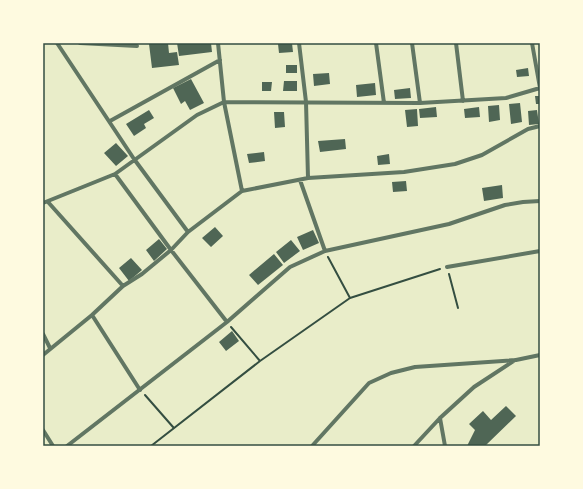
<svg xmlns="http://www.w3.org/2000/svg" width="583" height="489" viewBox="0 0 583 489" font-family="'PT Sans Narrow',sans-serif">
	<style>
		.building { fill: #4f6655 }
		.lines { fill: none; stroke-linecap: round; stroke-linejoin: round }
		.path { stroke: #344e41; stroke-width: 2 }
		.minor { stroke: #617663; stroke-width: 4 }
		.neatline { fill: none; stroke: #344e41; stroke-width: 1.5 }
	</style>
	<rect width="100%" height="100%" fill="#e9edc9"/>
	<path class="building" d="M160,43H168L169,53L177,52L179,65L152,68L149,44Z
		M177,43H211L212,52L179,56Z
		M292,43L293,52L279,53L278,44Z
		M286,65H297V73H286Z
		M528,68L529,76L517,77L516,70Z
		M329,73L330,84L314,86L313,74Z
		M191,79L204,103L190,110L185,101L181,104L173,88Z
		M284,81H297V91H283Z
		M262,82H272L271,91H262Z
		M375,83L376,95L357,97L356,85Z
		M410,88L411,98L395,99L394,90Z
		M535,96H540V104H536Z
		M520,103L522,122L511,124L509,104Z
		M499,105L500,120L489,122L488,106Z
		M436,107L437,117L420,118L419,109Z
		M479,107L480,117L465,118L464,109Z
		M417,109L418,126L407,127L405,110Z
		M149,110L154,118L144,124L146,128L134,136L126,124Z
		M537,110L539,124L529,125L528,111Z
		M274,112H284L285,127L275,128Z
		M345,139L346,149L320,152L318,141Z
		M116,143L128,156L116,166L104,153Z
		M264,152L265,161L249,163L247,154Z
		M389,154L390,164L378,165L377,156Z
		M406,181L407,191L393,192L392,182Z
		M502,185L503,198L484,201L482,188Z
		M215,227L223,236L211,247L202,238Z
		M313,230L319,243L303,250L297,237Z
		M159,239L167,249L154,261L146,250Z
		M291,240L300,251L284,263L276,252Z
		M274,254L283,265L258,285L249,275Z
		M131,258L142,270L129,281L119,268Z
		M232,331L239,341L226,351L219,342Z
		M506,406L516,416L485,446H467L475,430L469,424L483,411L491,420Z"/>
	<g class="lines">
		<path class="path" d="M328,257L350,298
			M449,274L458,308
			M231,327L260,361
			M145,395L173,427
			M151,446L260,361L350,298L440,269"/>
		<path class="minor" d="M57,43L134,159L188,232
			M80,43L137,46
			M218,43L224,102L242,191
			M299,43L306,102L308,178
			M376,43L384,103
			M412,43L420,103
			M456,43L463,101
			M532,43L540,88
			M110,121L220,60
			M115,174L171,250L227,322
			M300,180L325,251
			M48,202L123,286
			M43,203L115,174L197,115L224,102L420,103L506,98L540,88
			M447,267L540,251
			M92,315L140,390
			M43,334L50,348
			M43,355L92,315L123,286L142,274L171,250L188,232L242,191L308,178L404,172L455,164L482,155L528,129L540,126
			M440,418L445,446
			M43,430L53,446
			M67,446L227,322L290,267L325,251L449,224L505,205L523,202L540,201
			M312,446L369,383L391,373L415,367L516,360L540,355
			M414,446L440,418L474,387L515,360"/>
	</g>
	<rect width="583" height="489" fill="none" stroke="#fefae0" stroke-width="88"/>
	<rect x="44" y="44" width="495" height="401" class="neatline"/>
</svg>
